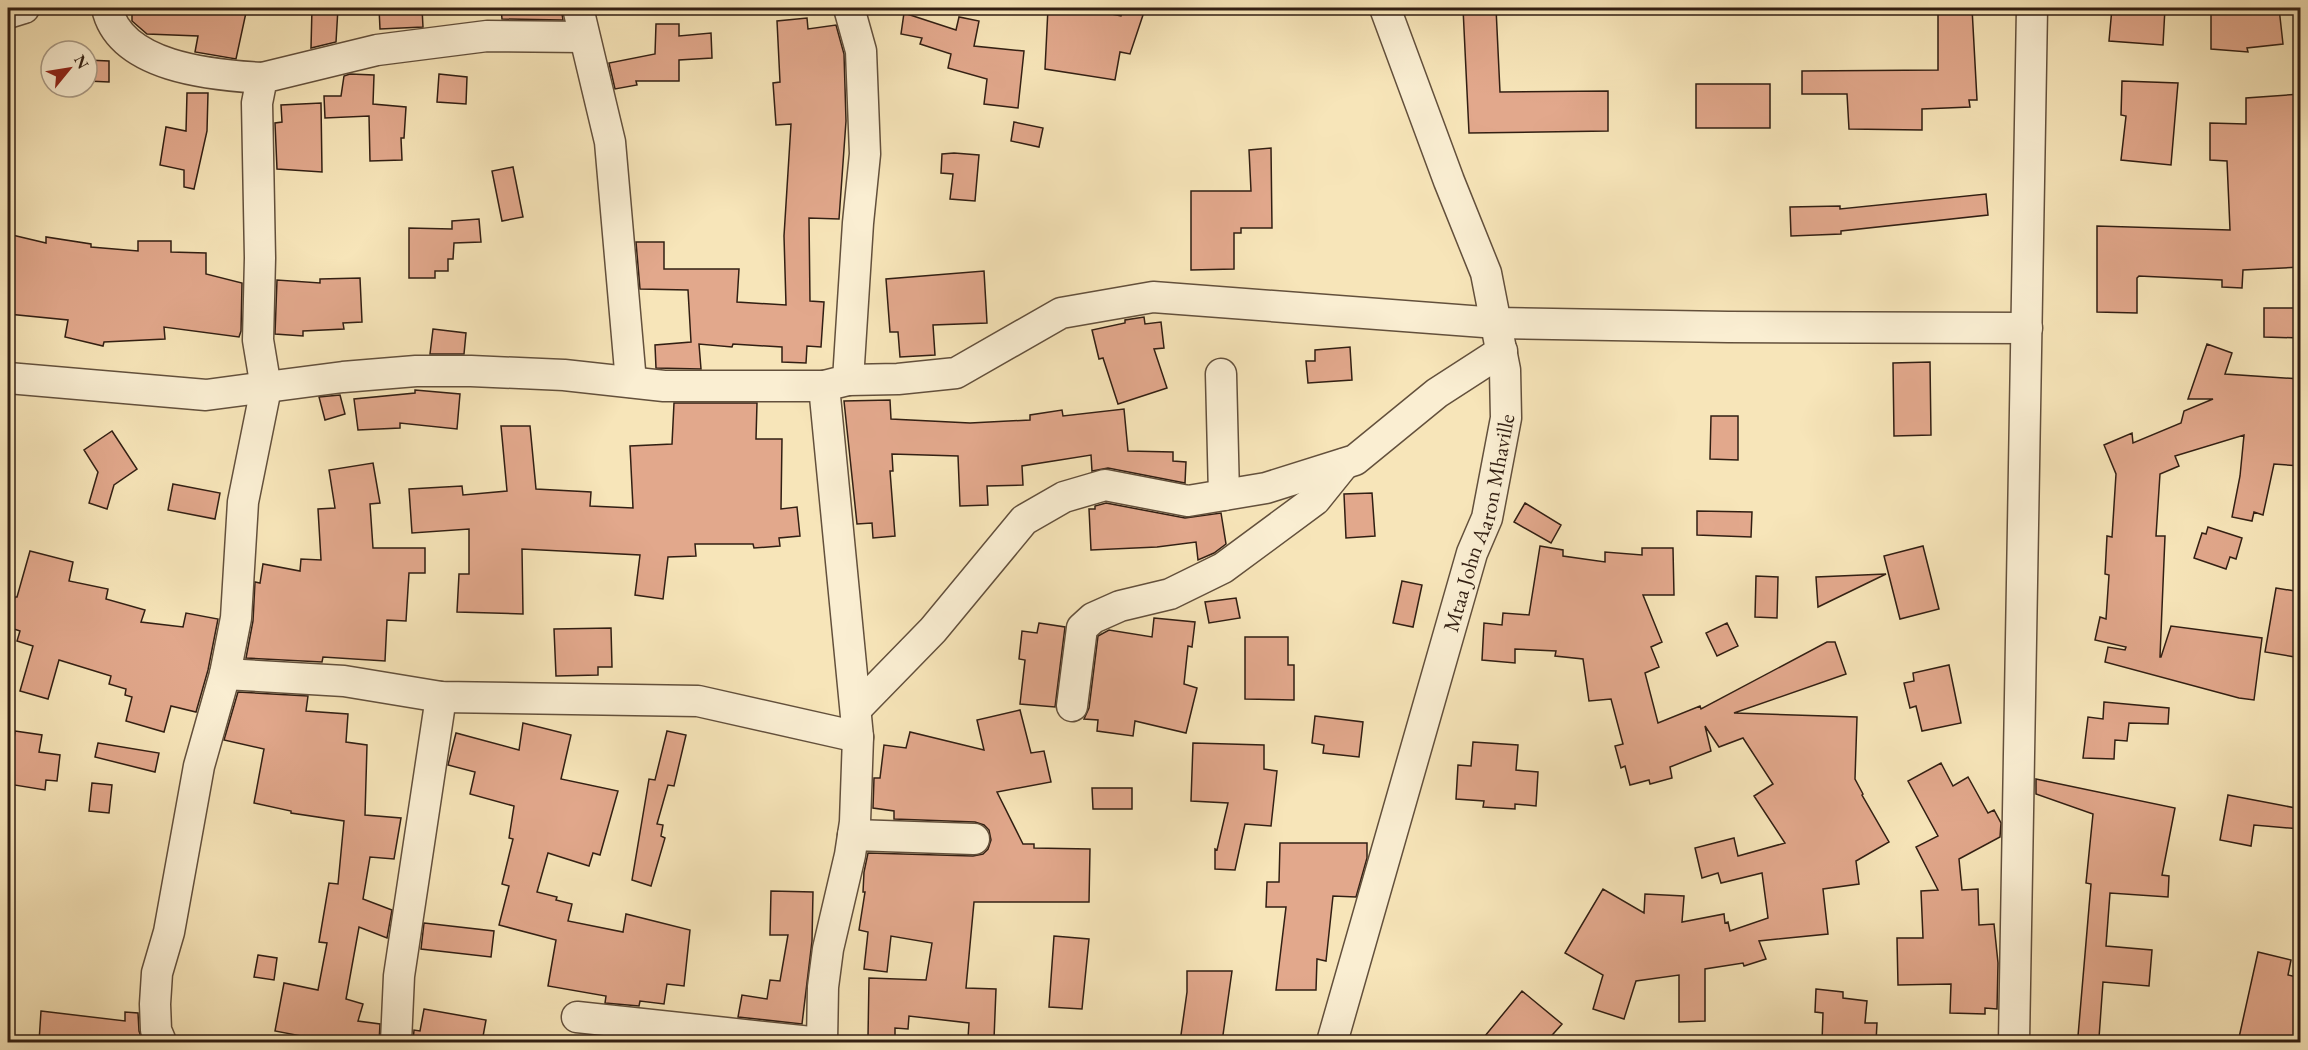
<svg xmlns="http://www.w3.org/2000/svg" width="2308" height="1050" viewBox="0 0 2308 1050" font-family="'EB Garamond',serif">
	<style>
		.building { fill: #e2a88c; stroke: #321f13; stroke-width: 1.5 }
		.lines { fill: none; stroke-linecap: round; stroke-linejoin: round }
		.street-casing { stroke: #63503c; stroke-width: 33 }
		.street { stroke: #faeed2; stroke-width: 30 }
		.labels { text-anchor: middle; stroke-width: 4.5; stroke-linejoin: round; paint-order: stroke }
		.street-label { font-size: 22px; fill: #321f13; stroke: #faeed2 }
	</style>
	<rect width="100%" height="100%" fill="#f7e5b9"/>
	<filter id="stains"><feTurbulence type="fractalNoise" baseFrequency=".00333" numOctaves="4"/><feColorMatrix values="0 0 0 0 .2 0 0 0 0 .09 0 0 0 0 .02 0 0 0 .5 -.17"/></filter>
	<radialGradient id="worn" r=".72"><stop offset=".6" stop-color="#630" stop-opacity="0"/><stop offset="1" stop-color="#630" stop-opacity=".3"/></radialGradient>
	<path class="building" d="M132,8H247L236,59L195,52L198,36L147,34L132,21Z
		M312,8H338L336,42L311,48Z
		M379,8H422L423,27L380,29Z
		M501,8H561L563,20L502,19Z
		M1048,8H1081L1121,16L1124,8L1144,12L1130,54L1120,52L1115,80L1045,69Z
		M1463,8H1496L1500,92L1608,91V131L1469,133Z
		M1938,8H1972L1977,100H1969L1970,107L1922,109V130L1849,129L1847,94H1802V71L1938,70Z
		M2112,8H2165L2163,45L2109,41Z
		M2279,8L2283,44L2247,48L2248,52L2211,49V9Z
		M904,13L956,30L959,17L979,21L974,46L1024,51L1018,108L984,104L987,79L948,68L951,54L920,44L922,38L901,34Z
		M807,18L808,29L836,25L844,54L846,121L839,219L809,218L810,301L824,302L821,347L807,346L806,363L782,362V347L733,344L732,347L699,344L701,369L656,368L655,345L691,342L688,290L640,289L636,242H664V269H739L737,302L786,305L784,236L791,124L776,125L773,83L780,82L777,21Z
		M656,24H679V36L711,33L712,58L679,60V81H636L637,85L615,89L609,63L655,54Z
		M87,60L109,61V82L87,81Z
		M350,74L374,75L373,104L406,107L404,138H401L402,160L370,161L369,116L325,118L324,96H341L344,76Z
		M439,74L467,77L466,104L437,102Z
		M2122,81L2178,83L2171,165L2121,160L2126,116L2121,115Z
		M1696,84H1770V128H1696Z
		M187,93H208L207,131L194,189L184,187V170L160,165L166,127L186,131Z
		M2301,94V267L2243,270L2242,288L2222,287V280L2139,276L2137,278V313L2097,312V226L2230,230L2227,161L2210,160V123L2246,124V98Z
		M321,103L322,172L277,169L275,123L282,122L281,105Z
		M1014,122L1043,128L1039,147L1011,141Z
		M1271,148L1272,228H1241V233H1234V269L1191,270V191H1251L1249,150Z
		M954,153L979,155L975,201L950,199L953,174L941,173L942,154Z
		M513,167L523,217L502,221L492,171Z
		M1986,194L1988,215L1841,231V234L1791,236L1790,207L1840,206V209Z
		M479,219L481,242L454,243L453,259H448V271H435V278H409V228L452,229V221Z
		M8,234L46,243V237L91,244V247L138,251V241H171V252L206,253V274L242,283L241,331L239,337L164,327L165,339L104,342L103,346L65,337L68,320L8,314Z
		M984,271L987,323L933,325L935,355L900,357L898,332H890L886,279Z
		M360,278L362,322L343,323L344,329L303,331V336L275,334L277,280L320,283V279Z
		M2264,308H2301V338L2264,337Z
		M1144,317L1145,324L1161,322L1164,348L1154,349L1167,388L1118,404L1103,358L1099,359L1092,330L1125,323V320Z
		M433,329L466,333L464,354H430Z
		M2207,344L2232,353L2225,374L2301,379V466L2274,464L2263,515L2254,512L2252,521L2232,517L2240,476L2244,435L2175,456L2179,466L2160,474L2156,536H2165L2160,657H2161L2171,626L2262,638L2254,700L2239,698L2105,662L2108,647L2125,650L2126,647L2095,640L2100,617L2106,619L2109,575L2105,574L2107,536L2112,537L2116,474L2104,445L2132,433L2133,443L2181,423L2184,411L2213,399H2188Z
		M1350,347L1352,380L1308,383L1306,361H1315V350Z
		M1930,362L1931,435L1894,436L1893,363Z
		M415,390L460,394L457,429L400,423V428L358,430L354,399L415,393Z
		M340,395L345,414L325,420L319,397Z
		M890,400L891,419L970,423L1030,420V415L1062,410L1063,416L1124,409L1128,451L1173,452V461L1186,462L1185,483L1108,468L1092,471L1091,455L1022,466L1023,485L987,486L988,505L960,506L958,456L892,454L893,471H890L895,536L873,538L872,523L857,524L844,401Z
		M674,403H757L756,439H782L781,509L797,507L800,536L779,538L780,546L754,548L753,544H695L696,556L668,557L663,599L635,595L640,555L522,549L523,614L457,612L459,574H469V529L412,533L409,489L462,486L463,495L507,491L501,426H530L536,489L591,492L590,506L633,508L630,446L672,444Z
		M1711,416H1738V460L1710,459Z
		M112,431L137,469L114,485L107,509L89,503L98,472L84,450Z
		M373,463L380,503L370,504L373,548H425V573H409L406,621L387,620L385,661L323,657L322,662L246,658L253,621L255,582L260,583L263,564L300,571L301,559L321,560L318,509L335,508L329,470Z
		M173,484L220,493L215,519L168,510Z
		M1372,493L1375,536L1346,538L1344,494Z
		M1106,503L1185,518L1221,513L1226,544L1214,553L1198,560L1196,542L1157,547L1091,550L1089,509H1095V506Z
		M1525,503L1561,525L1551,543L1514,522Z
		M1697,511L1752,512L1751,537L1697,535Z
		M2208,527L2242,538L2236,559L2230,557L2226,569L2194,558L2202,533L2206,534Z
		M1540,546L1563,550V556L1605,562V552L1642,555V548H1673L1674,595H1643L1662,642L1651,647L1659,667L1645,673L1658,723L1700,706L1701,709L1827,642H1835L1846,674L1734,713L1857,717L1855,779L1863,794L1862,795L1889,842L1856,861L1859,884L1823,889L1828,934L1759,941L1766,959L1744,966L1743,963L1705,969V1021L1679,1022V975L1636,981L1624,1019L1593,1009L1603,975L1565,953L1603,889L1644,913L1645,894L1684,896L1682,922L1724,914L1725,923L1728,922L1730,931L1768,918L1762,873L1721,883L1718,873L1702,878L1695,848L1734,838L1738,856L1785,843L1754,796L1773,784L1743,738L1719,747L1705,726L1711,751L1670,767L1672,778L1650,784L1649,780L1630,785L1625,766L1621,768L1615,746L1623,744L1611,699L1589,701L1583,659L1555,656L1556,651L1515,649V663L1482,660L1484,623L1502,625L1503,613L1529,615Z
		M1923,546L1939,609L1900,619L1884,556Z
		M30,551L73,562L69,581L108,589L106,599L145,610L141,622L183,627L186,613L218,619L208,670L196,712L171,706L164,732L126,721L132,697L125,695L126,689L109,684L111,676L59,660L48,699L20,691L33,646L17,641L20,631L8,627V618L15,597H17Z
		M1886,574L1818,607L1816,577Z
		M1756,576L1778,577L1777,618L1755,617Z
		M1402,581L1422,585L1413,627L1393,623Z
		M2276,588L2301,592V658L2265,652Z
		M1236,598L1240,618L1209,623L1205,602Z
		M1154,618L1195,622L1192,647L1188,646L1184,684L1197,688L1186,733L1135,721L1133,736L1097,731L1098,720L1084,719L1089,708L1098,636L1109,630L1152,637Z
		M1039,623L1065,627L1055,707L1020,704L1025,660L1019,659L1022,631L1037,633Z
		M1727,623L1738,646L1717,656L1706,633Z
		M611,628L612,667H598V675L556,676L554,629Z
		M1245,637H1288V665H1294V700L1245,699Z
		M1949,665L1961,723L1922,731L1916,706L1910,708L1904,683L1914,681L1913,673Z
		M238,692L308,696L306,711L348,714L346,742L367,745L365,815L401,818L394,859L370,857L363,899L392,910L387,938L359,927L346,999L363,1004L358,1021L380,1024L379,1042H316L317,1039L275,1031L284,983L318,990L327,943L319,942L329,883L338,884L344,821L291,813V811L254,803L264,749L224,740Z
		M2104,702L2169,708L2168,724L2129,723L2127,741L2115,740L2114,759L2083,758L2088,717L2103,719Z
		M1020,710L1031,753L1044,751L1051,782L997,792L1023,844H1034V848L1090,849L1089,902H974L966,988L996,989L994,1039L968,1038L969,1023L909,1016L908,1029L895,1028V1038L868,1037L869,978L926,980L932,943L891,936L887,972L864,969L868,932L859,930L865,892H863L864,872L868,853L973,856L983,854L988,849L991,840L989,830L984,825L975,822L894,819V811L873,808L874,778H880L884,745L906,748L910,732L984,750L977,720Z
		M1315,716L1363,722L1359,757L1323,753L1324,745L1312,743Z
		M523,723L571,735L561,779L618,791L600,855L593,853L589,866L548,853L537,892L557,897L556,900L572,904L568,921L623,932L626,914L690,930L684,986L667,984L664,1004L640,1001L639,1006L605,1003L606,996L548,986L556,940L499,925L509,886L502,884L513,839L509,838L514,806L470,794L475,772L448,765L456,733L519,750Z
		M15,731L42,735L39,752L60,755L57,781L46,780L45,790L8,784Z
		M667,731L686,735L674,786L668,785L657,824L663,825L661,836L665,838L651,886L632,880L649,779L655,780Z
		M1473,742L1518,745L1516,770L1538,772L1536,806L1515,804V809L1483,807L1484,801L1456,799L1458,765L1471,766Z
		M98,743L159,753L155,772L95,757Z
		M1193,743L1264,745V769L1277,771L1271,826L1245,824L1235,870L1215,869V849L1217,850L1228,803L1191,801Z
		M1941,763L1953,786L1968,777L1988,813L1994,810L2001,823L2000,837L1959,859L1962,890L1978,889L1979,925L1994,924L1998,963L1997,1009L1985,1008V1014L1950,1013L1951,984L1898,985L1897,938H1923L1921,891L1938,890L1916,847L1938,836L1908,781Z
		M2036,779L2175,808L2162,875L2169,876L2168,897L2110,893L2106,946L2152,950L2149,986L2103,982L2099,1038L2078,1036L2091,884L2086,883L2093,814L2036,794Z
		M92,783L112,785L109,813L89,811Z
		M1092,788H1132V809H1093Z
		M2228,795L2301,809V829L2254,825L2251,846L2220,840Z
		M1280,843H1367V858L1356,897L1333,896L1326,961L1317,959L1316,990H1276L1286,907H1266L1267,882H1279Z
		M771,891L813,892L812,941L802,1024L738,1017L742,995L767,999L770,980L780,981L788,935H770Z
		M424,923L494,931L491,957L421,949Z
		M1054,936L1089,939L1082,1009L1049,1007Z
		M2258,952L2291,960L2288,975L2301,978V1042H2238Z
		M258,955L277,958L274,980L254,977Z
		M1187,971H1232L1222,1042H1180L1187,992Z
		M1816,989L1843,992V998L1867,1001L1865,1023H1877L1876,1042H1822L1823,1013L1815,1012Z
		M1522,991L1562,1024L1546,1042H1480Z
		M424,1009L486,1020L482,1042H413L414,1030L420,1031Z
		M41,1011L125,1021V1012L138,1013L139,1031L143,1042H39Z"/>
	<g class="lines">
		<defs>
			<g id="street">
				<path d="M107,8C120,67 211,75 262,78"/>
				<path d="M578,8L610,142L631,382"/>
				<path d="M8,13L24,8"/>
				<path d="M1221,374L1224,495"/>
				<path d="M8,378L206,395L343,377L416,371H471L564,375L664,386H824"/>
				<path d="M848,380L898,379L956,373L1061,313L1153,297L1497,323L1728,327L2027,328"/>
				<path d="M225,674L344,681L441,697L698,701L858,737"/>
				<path d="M1072,706L1082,628L1093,618L1120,606L1170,594L1223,568L1315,500L1344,464"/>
				<path d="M856,709L933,630L1024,520L1064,497L1105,485L1188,501L1266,488L1355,460L1437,393L1502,351"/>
				<path d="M853,835L974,839"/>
				<path d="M577,1017L811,1042"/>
				<path d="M161,1042L156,1030L155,1004L157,973L169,932L199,766L225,674L236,618L243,502L266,388L258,340L260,258L257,103L262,78L377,50L487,36L584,37"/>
				<path d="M396,1042L399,976L441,697"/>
				<path d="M822,1042L823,987L828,949L850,855L855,822L858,737L824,386L848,380L858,223L865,154L861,51L849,8"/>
				<path id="s1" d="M1332,1042L1472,553L1487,518L1506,418L1505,370L1486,273L1449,181L1385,8"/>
				<path d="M2014,1042L2032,8"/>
			</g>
		</defs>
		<use href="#street" class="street-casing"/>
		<use href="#street" class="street"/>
	</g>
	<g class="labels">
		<g class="street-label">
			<text dy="8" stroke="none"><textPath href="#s1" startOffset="540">Mtaa John Aaron Mhaville</textPath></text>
		</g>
	</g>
	<rect width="2308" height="1050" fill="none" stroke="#f7e5b9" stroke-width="30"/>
	<rect x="9" y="9" width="2290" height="1032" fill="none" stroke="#321f13" stroke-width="3"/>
	<rect x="15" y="15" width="2278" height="1020" fill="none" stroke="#321f13" stroke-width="1.5"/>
	<g transform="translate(69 69) rotate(60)"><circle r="28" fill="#faeed2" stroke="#aa9b86" stroke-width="1.5"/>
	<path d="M0-4.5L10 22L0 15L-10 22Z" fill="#8f2418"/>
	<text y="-9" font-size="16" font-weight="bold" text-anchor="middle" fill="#321f13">N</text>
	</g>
	<rect width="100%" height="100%" filter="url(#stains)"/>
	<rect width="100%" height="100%" fill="url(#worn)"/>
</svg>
